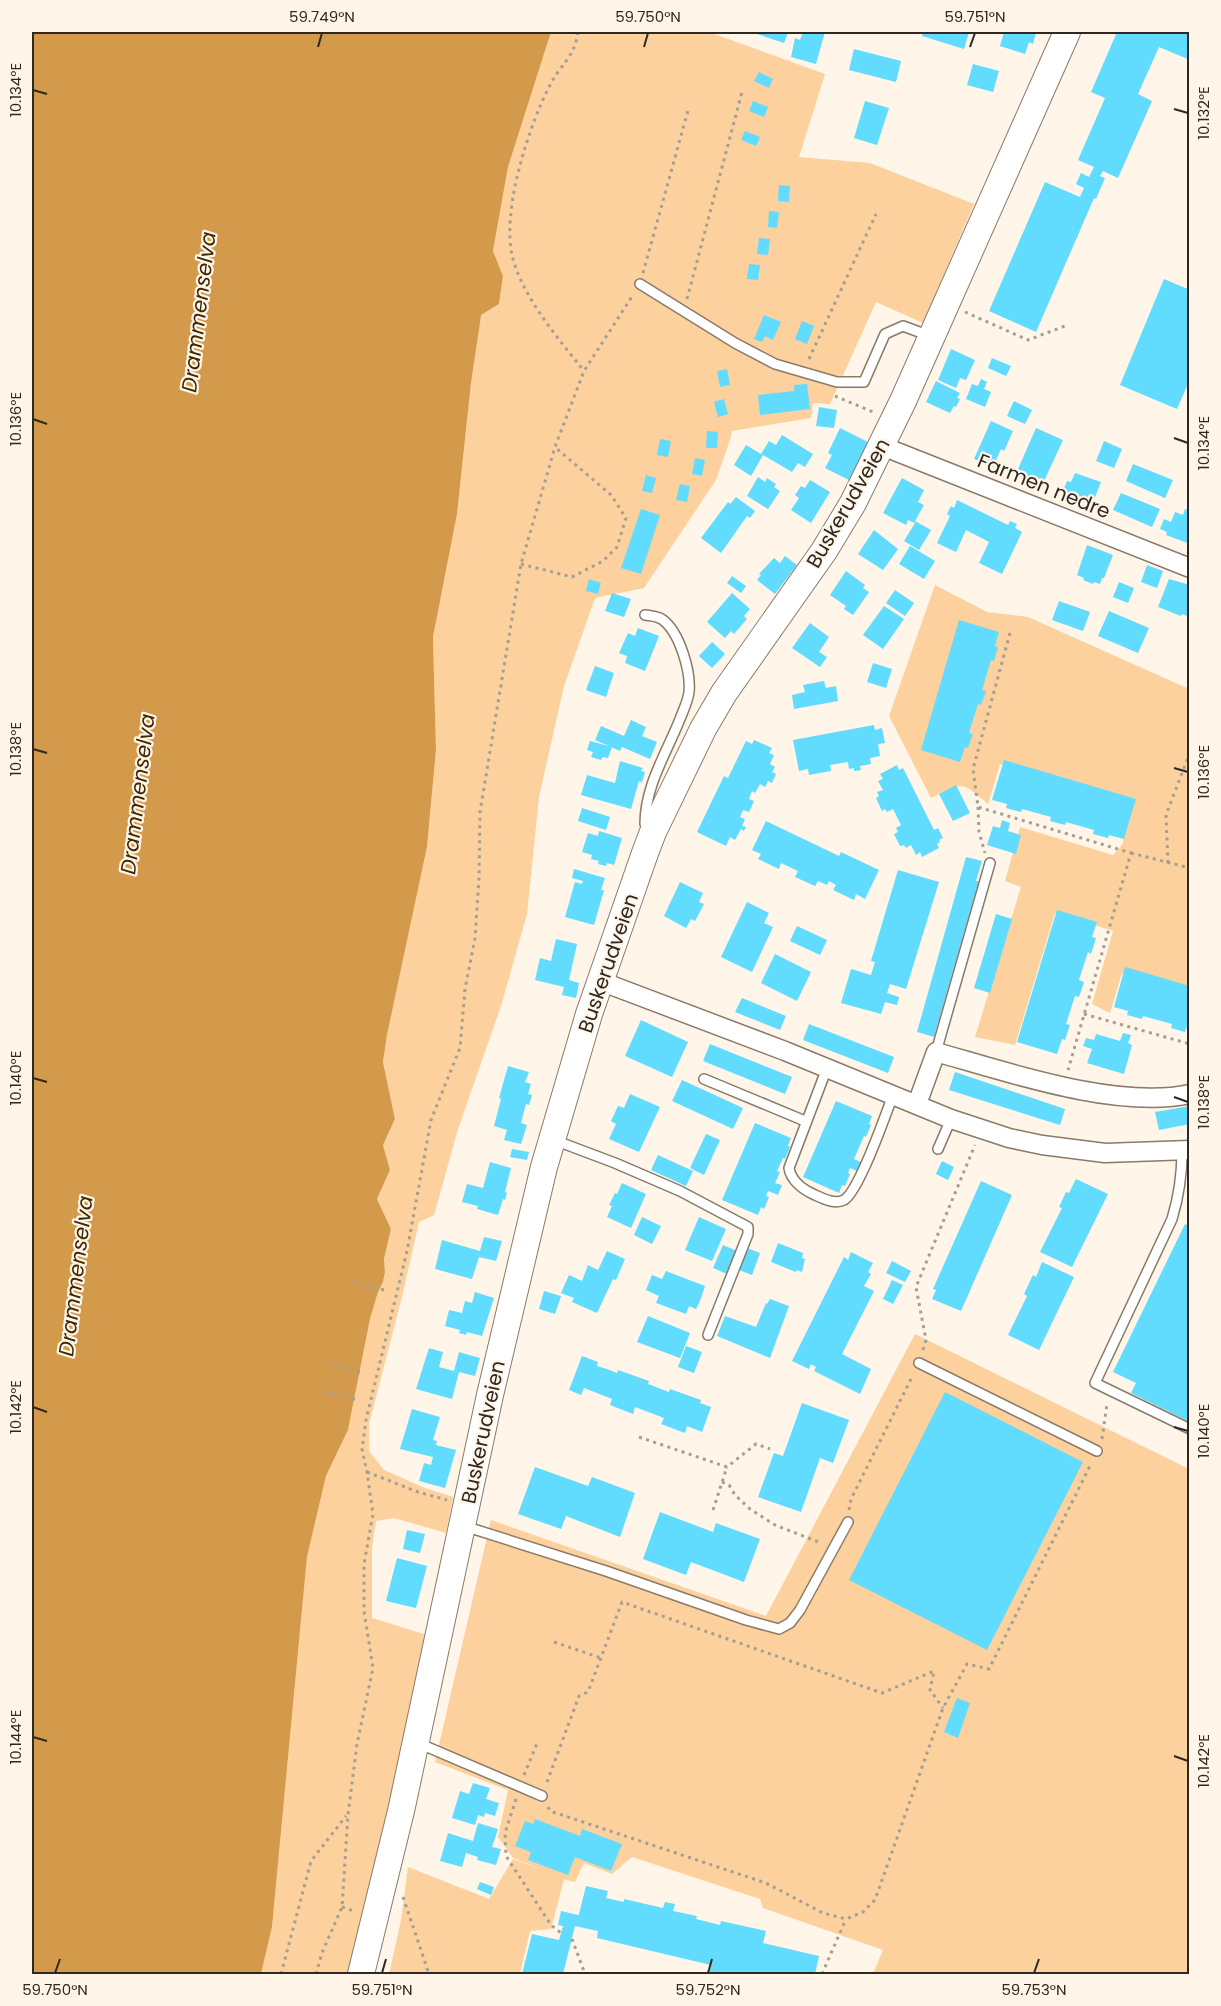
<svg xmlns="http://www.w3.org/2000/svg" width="1221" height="2006" viewBox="0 0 1221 2006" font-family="Poppins,sans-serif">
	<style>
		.green { fill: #fcd19d }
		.water { fill: #d49a4b }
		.building { fill: #61dbfe }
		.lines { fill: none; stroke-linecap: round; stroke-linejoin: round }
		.lane-casing { stroke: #8a7a68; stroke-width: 12 }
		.street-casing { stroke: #8a7a68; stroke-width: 21 }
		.secondary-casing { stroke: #8a7a68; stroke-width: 28 }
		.path { stroke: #a69e93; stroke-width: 3; stroke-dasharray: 3 4.5; stroke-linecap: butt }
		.lane { stroke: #fff; stroke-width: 9 }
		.street { stroke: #fff; stroke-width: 18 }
		.secondary { stroke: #fff; stroke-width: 26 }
		.ticks { fill: none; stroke: #2e2820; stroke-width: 2 }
		.labels { text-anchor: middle; stroke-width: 4.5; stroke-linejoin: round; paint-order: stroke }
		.street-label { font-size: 20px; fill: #2e2820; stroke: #fff5e8 }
		.water-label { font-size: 21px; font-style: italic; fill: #3e2703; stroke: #fff5e8 }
		.neatline { fill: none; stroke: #2e2820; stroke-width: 2 }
		.ticks-label { font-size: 15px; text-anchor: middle; fill: #2e2820 }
	</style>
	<rect width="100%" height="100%" fill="#fff5e8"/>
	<path class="green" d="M551,32H709L825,74L799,157L870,163L974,204L923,323L876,302L830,404L813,403L811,418L732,431L731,437L716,480L644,588L595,598L564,686L539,797L527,914L501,1006L458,1129L434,1215L419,1222L402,1297L369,1424V1451L384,1470L425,1488L453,1497L446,1533L394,1518L376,1521L372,1548V1618L427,1635L355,1974H261L272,1927L307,1557L326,1476L348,1430L370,1319L378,1292L383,1282L385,1272L384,1259L391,1229L377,1199L390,1170L383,1145L395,1119L383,1062L387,1035L427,847L436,750L433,637L457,514L471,383L481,315L499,304L503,276L493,251L508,167Z
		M935,585L987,612L1028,617L1189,689V993L1122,973L1110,1013L1092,1004L1113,931L1055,913L1015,1045L975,1037L1021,887L1005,881L1020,827L1113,855L1122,845L1134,805L1000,764L988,804C959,780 965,783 931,798L889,716Z
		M915,1334L1189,1469L1188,1974H873L883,1950L763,1908L760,1899L632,1857L612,1874L584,1863L575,1882L564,1879L551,1929L530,1931L520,1974H389L401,1920L408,1867L489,1899L513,1859L553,1874L513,1858L498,1837L508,1790L435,1762L491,1520L766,1616Z"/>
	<path class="water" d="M32,32H551L508,167L493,251L503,276L499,304L481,315L480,323L471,383L457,514L433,637L436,750L427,847L387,1035L383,1062L395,1119L383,1145L390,1170L377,1199L391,1229L384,1259L385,1272L383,1282L378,1292L370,1319L348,1430L326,1476L307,1557L272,1927L261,1974H32Z"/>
	<path class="building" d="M751,32H788L784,43Z
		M803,32H825L816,64L791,57L795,38L800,40Z
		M923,32H969L964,49L922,36Z
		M1004,32H1036L1033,44L1029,42L1025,54L1000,46Z
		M1117,32H1190V60L1159,47L1138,94L1152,101L1118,178L1103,171L1100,176L1105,178L1096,199L1094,198L1036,332L989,311L1045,182L1080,197L1084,188L1076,184L1081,173L1089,177L1094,167L1078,160L1105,98L1091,92Z
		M854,49L901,61L896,82L849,70Z
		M973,64L999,71L993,92L967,85Z
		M759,72L773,79L769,88L754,81Z
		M753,101L768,107L764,117L749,111Z
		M865,101L889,108L877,145L854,138Z
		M745,131L760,137L756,146L741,140Z
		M779,185L790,186L789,202L778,201Z
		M769,211L779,212L777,228L768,227Z
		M759,238L770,239L768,255L757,254Z
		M749,264L760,265L758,280L747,279Z
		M1164,279L1190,290V379L1177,409L1120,385Z
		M764,315L781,322L773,340L765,336L762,342L754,339Z
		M802,321L814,326L807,344L795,339Z
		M951,349L975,360L966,380L960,378L956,388L938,380Z
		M992,358L1011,366L1006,376L988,368Z
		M727,369L730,385L720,387L717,371Z
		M981,379L987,382L984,389L991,392L985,407L966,399L972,384L978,386Z
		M936,381L960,393L957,398L960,399L956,407L954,406L950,413L926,402Z
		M807,384L810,409L760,415L758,395L794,391V385Z
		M724,399L728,414L718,417L714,402Z
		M1014,401L1032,410L1025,424L1007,416Z
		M819,407L837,410L834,428L816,426Z
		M991,421L1013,431L1004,451L1001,449L993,467L974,459Z
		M840,428L868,442L849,480L825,468L832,455L828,453Z
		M1036,428L1063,440L1044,481L1036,477L1033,483L1024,478L1026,473L1018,469Z
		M707,431L718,432L717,448H706Z
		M782,435L813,454L805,467L798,463L792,472L763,455L751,476L734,465L746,445L761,454L769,441L776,445Z
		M660,439L671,441L668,457L657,455Z
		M1104,441L1122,449L1114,468L1096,461Z
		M695,458L705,460L702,476L692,474Z
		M1133,464L1173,480L1165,498L1126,481Z
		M1075,473L1101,482L1092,505L1066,496L1067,492L1063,491L1067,481L1071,482Z
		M646,475L656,478L652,493L642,491Z
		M758,477L765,482L767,478L776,484L774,487L780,491L768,509L747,496Z
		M902,478L924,490L918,502L924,505L915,521L931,530L919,550L904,541L915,523L908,520L906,525L883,513Z
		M810,480L830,492L811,523L791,510L799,498L795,495L801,486L805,488Z
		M680,484L690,486L687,502L676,500Z
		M1121,493L1160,509L1152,527L1113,510Z
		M736,497L755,511L750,518L747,516L721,553L701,538L728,502L730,504Z
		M957,500L1008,525L1010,521L1017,524L1015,528L1022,532L1002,574L979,563L989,542L966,530L956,552L937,543L950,516L947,514L951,506L954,508Z
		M641,509L660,515L641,574L621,568Z
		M1185,509L1190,511V544L1166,535L1167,532L1160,529L1164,519L1171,522L1175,512L1183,515Z
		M874,530L898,549L883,570L858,554Z
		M1087,545L1113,555L1104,578H1102L1100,584L1094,582L1093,584L1083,580L1084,578L1077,575Z
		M910,546L935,561L924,579L899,564Z
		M785,556L797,565L775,594L757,580L761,575L759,574L774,558L780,563Z
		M1147,565L1163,571L1157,588L1141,582Z
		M846,571L865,585L863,588L869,592L853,615L844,609L846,606L830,595Z
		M732,576L746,586L741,593L727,583Z
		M589,579L601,583L598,594L586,591Z
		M1169,579L1190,585V617L1182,614L1181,616L1158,607Z
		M1119,582L1134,588L1128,603L1113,597Z
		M895,590L914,603L905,616L886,603Z
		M612,593L631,599L624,617L605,611Z
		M732,593L750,609L744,616L747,619L740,627L734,634L731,631L725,638L707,622Z
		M1059,601L1090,612L1083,631L1052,620Z
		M884,606L904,619L883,649L863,635Z
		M1109,611L1149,628L1138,653L1098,636Z
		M959,620L999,632L995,646L998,647L994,661L991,660L982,690L986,691L981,705L978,704L969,733L973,734L968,748L965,747L960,762L921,750Z
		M810,623L829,637L819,652L827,657L820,667L792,648Z
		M638,628L659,636L645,671L625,663L627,656L619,653L628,633L635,636Z
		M712,642L725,654L712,668L699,656Z
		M873,663L892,669L886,688L867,682Z
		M595,666L614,673L606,697L586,690Z
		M824,681L826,688L836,686L838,701L794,709L792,695L805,692L803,685Z
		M631,720L646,727L642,736L657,742L650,759L622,747L620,751L595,740L601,726L624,736Z
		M874,725L875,730L882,728L885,743L878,744L880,756L870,758L871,764L860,766L861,770L854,771V768L849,769L848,762L830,765L831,771L809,775L808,769L799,771L793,740Z
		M754,740L772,748L769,753L774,755L770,764L775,767L772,772L776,774L772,783L768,781L765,787L760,784L755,793L752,791L749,799L754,801L749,812L743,810L740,817L745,819L742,826L746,827L744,831L741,829L735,840L730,837L726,846L697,832L724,776L728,778L746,741L752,744Z
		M590,741L612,747L608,758L603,757L601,760L591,757L593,752L587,750Z
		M1004,760L1136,799L1124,839L1109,835L1108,838L1093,834L1094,830L1066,822L1065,825L1050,821L1051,817L1022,809L1021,812L1006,808L1007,804L992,800Z
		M620,761L643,768L641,771L645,772L642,782L639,781L631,809L581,795L587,775L615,783Z
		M897,765L899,770L903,768L934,830L938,828L943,838L939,840L940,842L937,844L939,848L922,857L920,852L916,855L911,845L906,848L904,845L900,846L894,834L898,832L896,828L901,825L893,809L887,812L885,809L882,811L876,798L879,796L877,792L883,790L878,781L883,779L880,774Z
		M956,785L970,813L953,821L939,794Z
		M582,808L610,817L606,830L578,821Z
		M1002,820L1010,823L1008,831L1021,835L1016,854L987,845L993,826L1000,828Z
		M766,821L839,856L841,852L879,870L865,899L856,894L854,900L833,890L836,885L829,881L827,885L818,881L815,886L795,877L798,871L781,863L779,869L758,859L761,854L752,850Z
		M599,831L622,838L614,865L607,863L606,866L598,864L599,861L591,859L592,855L582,852L588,833L598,836Z
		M966,857L982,861L976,881H979L934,1037L917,1032Z
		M574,869L605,878L601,890H604L594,925L565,917L575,882L582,884L583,881L572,878Z
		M898,870L939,882L906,989L890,984L887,993L899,997L897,1005L885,1002L881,1014L841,1003L851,969L871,975L875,962L871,961Z
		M680,882L703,893L699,902L704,904L695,921L691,919L686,928L664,916Z
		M747,902L769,913L764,923L773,927L752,972L721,957Z
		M1057,910L1097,922L1092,937L1096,938L1091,954L1088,952L1079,980L1084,982L1079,997L1075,996L1066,1024L1070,1025L1065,1040L1062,1039L1057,1054L1017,1042Z
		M996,914L1012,919L990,993L974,988Z
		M797,926L827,940L820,955L790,941Z
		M556,939L577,944L569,980L579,983L576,998L562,995L564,987L535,980L540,958L551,961Z
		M775,954L811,972L797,1001L761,983Z
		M1125,967L1190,986V1029L1186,1028L1185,1032L1171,1028L1172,1024L1143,1016L1142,1019L1127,1015L1128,1011L1114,1007Z
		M742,998L786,1016L780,1030L735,1012Z
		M641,1020L688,1042L672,1077L625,1056Z
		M809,1024L894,1057L888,1073L803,1040Z
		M1123,1033L1131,1035L1128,1043L1132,1045L1124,1074L1087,1063L1092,1049L1083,1046L1086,1038L1094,1040L1096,1034L1120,1041Z
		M710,1044L792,1077L785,1094L703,1061Z
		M508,1066L529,1072L525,1082L531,1084L528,1094L532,1095L529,1105L526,1104L521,1123L527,1125L521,1144L504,1140L507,1130L494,1126L501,1099L499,1098Z
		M955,1072L1065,1109L1060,1125L949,1090Z
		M682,1080L743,1108L733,1129L672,1101Z
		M630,1094L660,1107L639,1152L609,1139L616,1124L611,1121L618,1106L624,1108Z
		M836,1101L872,1116L869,1124L871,1125L866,1137L864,1136L854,1159L863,1163L859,1172L850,1168L848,1173L850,1174L845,1186L842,1185L839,1193L803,1177Z
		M1190,1106V1124L1159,1130L1155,1112Z
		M755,1123L791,1138L788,1146L790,1147L785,1159L783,1158L777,1171L780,1172L775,1183L782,1185L778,1195L768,1191L766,1196L769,1197L764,1209L761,1207L758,1215L722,1200Z
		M706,1134L720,1140L704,1175L690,1168Z
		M512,1149L529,1152L527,1160L510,1157Z
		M658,1155L693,1171L686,1186L651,1170Z
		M942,1161L954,1167L948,1180L936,1174Z
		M490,1162L511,1168L505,1192L507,1193L505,1200L503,1199L498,1215L477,1209L478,1206L462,1202L467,1184L483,1188Z
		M1076,1179L1108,1194L1072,1267L1040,1252L1062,1208L1059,1207L1066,1192L1069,1193Z
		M981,1181L1012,1195L961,1311L932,1299L936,1290L933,1289Z
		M622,1183L646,1194L631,1228L607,1217L612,1206L609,1205L615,1193L617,1194Z
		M642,1217L661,1226L652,1244L634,1235Z
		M699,1217L726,1229L712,1261L685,1250Z
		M1185,1224L1190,1227V1422L1131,1393L1136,1383L1113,1372Z
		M484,1237L502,1241L496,1261L479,1257L472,1279L435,1269L442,1240L480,1251Z
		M778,1243L803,1253L802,1258L805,1259L802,1272L797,1270L796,1272L771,1262Z
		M723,1245L737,1251L727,1274L713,1268Z
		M747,1248L760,1253L752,1275L739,1270Z
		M607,1251L625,1259L616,1280L613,1279L597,1313L572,1302L574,1298L561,1293L569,1275L582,1281L588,1265L598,1270Z
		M851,1252L873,1263L868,1272L871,1274L864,1286L874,1291L842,1354L871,1369L860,1394L814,1371L816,1367L811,1364L809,1369L792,1361L844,1257L848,1260Z
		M892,1261L911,1271L905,1282L886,1273Z
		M1042,1262L1074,1277L1039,1350L1008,1335L1027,1296L1024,1294L1033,1275L1036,1277Z
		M666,1271L705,1286L700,1301L696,1309L689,1306L686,1314L656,1303L659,1296L646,1290L652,1275L662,1279Z
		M892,1280L903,1285L893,1304L883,1299Z
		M544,1291L561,1296L555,1314L539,1309Z
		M475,1292L494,1298L482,1336L467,1332L466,1335L459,1333L460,1330L445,1326L449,1310L462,1313L465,1301L472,1303Z
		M770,1299L789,1306L770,1358L717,1336L725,1316L756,1327L766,1303L767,1304Z
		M648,1316L690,1333L680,1358L637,1342Z
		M686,1346L702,1352L694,1373L678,1367Z
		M429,1348L443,1352L439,1367L454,1371L459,1352L480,1358L475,1376L459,1372L452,1399L416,1389Z
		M582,1356L598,1362L597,1366L607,1369L617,1373L618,1370L649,1381L648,1384L669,1392L670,1389L701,1400L700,1403L711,1407L702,1432L687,1426L685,1433L661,1424L664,1418L635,1407L633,1414L610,1405L612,1399L584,1388L581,1395L569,1390Z
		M945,1392L1083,1462L987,1650L849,1580Z
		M802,1403L849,1420L833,1463L820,1458L801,1512L758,1497L774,1453L783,1456Z
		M412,1409L440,1417L433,1440L437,1441L436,1445L456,1450L445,1488L419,1481L424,1463L431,1465L433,1457L400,1449Z
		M535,1467L588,1486L592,1477L635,1493L620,1537L566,1516L561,1529L518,1514Z
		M660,1512L713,1532L716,1523L760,1539L744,1582L691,1562L686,1575L643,1559Z
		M407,1530L425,1534L420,1553L403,1549Z
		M397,1558L427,1566L416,1608L386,1601Z
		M957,1698L970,1703L958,1738L944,1732Z
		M473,1783L490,1788L486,1799L499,1803L495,1816L485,1813L484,1817L478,1815L475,1825L452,1818L460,1791L469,1794Z
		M535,1819L580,1836L582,1829L622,1844L611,1871L575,1857L568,1875L528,1860L531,1852L515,1846L525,1821L533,1824Z
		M478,1823L498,1829L492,1847L501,1849L496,1865L477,1860L478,1857L466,1853L462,1867L440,1861L448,1833L473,1841Z
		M480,1882L494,1887L491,1895L477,1889Z
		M586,1886L608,1891L606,1898L624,1902V1899L663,1908L665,1902L675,1904L673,1911L697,1916L696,1919L720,1925L721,1921L766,1931L763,1943L819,1956L815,1974H709L711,1965L597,1938L598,1931L575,1926L563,1974H522L532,1934L559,1940L563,1926L558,1925L561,1911L578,1915L579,1914Z"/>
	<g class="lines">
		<defs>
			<path id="lane" d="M640,284L735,343L775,364L837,382H864L885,334L903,326L930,336
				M645,615C651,616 658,616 663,620C680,633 691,672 689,692C688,701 683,711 680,719C666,754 645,786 645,824L649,828
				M936,1052L990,863
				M827,1068L789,1168C791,1180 802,1189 813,1194C822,1198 834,1205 844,1200C859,1191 886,1114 893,1095
				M704,1079L805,1121
				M554,1140L615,1163L680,1191L748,1227V1234L708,1335
				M938,1149L951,1119
				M1182,1151C1182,1176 1179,1196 1172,1219L1095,1383L1190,1429
				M919,1363L1097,1451
				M464,1526L606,1571L746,1620L779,1629L790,1623L800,1610L848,1522
				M418,1743L542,1796"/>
			<path id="street" d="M882,446L1190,568
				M600,981L785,1051L951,1119L1009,1138L1042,1145L1105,1153L1190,1150
				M917,1104L936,1052C1007,1072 1118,1110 1190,1094"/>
			<path id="secondary" d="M361,1974L401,1811L490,1395L544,1167L589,1014L645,853L653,832L703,729L724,693L824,551L853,503L903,401L1067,32"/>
		</defs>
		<use href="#lane" class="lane-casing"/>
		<use href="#street" class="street-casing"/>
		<use href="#secondary" class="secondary-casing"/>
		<path class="path" d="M578,32C575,51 569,57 558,72C551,82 546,93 541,104C524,144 503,212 512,255C522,297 558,338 584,371
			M643,273L689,107
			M687,299L742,92
			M965,312L1028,340L1065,326
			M809,359L876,214
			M835,396L873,412
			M521,564L572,577L603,561L617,547L626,518L611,495L556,448
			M1010,633L973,769L978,807L1131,853L1068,1070
			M978,807L979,832L985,853
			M1131,853L1190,868
			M1168,863L1166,815L1187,760L1190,761
			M1084,1014L1190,1044
			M352,1282L388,1291
			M923,1350L926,1340L916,1287L975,1145
			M328,1364L363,1373
			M323,1391L358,1400
			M639,1437L727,1467L756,1444L770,1449
			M1102,1439L1107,1404
			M367,1472L418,1492L447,1500
			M722,1482L729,1485L735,1495L750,1509L775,1525L821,1543
			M713,1510L727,1467
			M849,1510L851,1499L913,1375
			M554,1642L601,1658
			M524,1775L538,1741
			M547,1782L579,1696L588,1692L622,1602L882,1693L934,1671L930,1690L943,1708
			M516,1799L505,1833L506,1856L551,1925L561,1933
			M548,1807L550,1811L766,1883L823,1913L846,1919L863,1912L875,1900L943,1708L967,1664L989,1669L1091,1464
			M403,1897L429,1974
			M342,1907L354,1911
			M572,1939L585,1974
			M281,1974L311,1861L346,1816
			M316,1974L322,1953L342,1907L348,1815L357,1744L373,1668L364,1611V1564L373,1514L367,1472L362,1449L366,1420L407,1251L431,1120L460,1048L465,989L475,938L479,878L480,812L521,564L555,447L584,371L633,295
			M822,1974L846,1919"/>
		<use href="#lane" class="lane"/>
		<use href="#street" class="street"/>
		<use href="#secondary" class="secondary"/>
	</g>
	<path class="ticks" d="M318,47L322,33M644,47L648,33M970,47L975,33M33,90L47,94M1174,109L1188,113M33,419L47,424M1174,438L1188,443M33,749L47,753M1174,768L1188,772M33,1078L47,1082M1174,1097L1188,1102M33,1407L47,1412M1174,1427L1188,1431M33,1737L47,1741M1174,1756L1188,1761M55,1973L60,1959M382,1973L386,1959M708,1973L712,1959M1034,1973L1039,1959"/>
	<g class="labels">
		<g class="street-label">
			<text transform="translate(1044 486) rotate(22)" y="7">Farmen nedre</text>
			<text transform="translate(848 503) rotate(-60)" y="7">Buskerudveien</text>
			<text transform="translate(608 963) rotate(-71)" y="7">Buskerudveien</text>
			<text transform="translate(483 1432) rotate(-78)" y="7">Buskerudveien</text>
		</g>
		<g class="water-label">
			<text transform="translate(199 312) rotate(-83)" y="7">Drammenselva</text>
			<text transform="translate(138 794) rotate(-83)" y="7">Drammenselva</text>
			<text transform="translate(76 1276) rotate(-83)" y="7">Drammenselva</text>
		</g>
	</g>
	<rect width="1221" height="2006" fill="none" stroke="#fff5e8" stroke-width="66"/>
	<rect x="33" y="33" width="1155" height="1940" class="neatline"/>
	<g class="ticks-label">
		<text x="322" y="22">59.749°N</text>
		<text x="648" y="22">59.750°N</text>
		<text x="975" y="22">59.751°N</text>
		<text transform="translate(16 90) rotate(-90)" y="5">10.134°E</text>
		<text transform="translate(1204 113) rotate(-90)" y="5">10.132°E</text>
		<text transform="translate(16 419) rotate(-90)" y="5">10.136°E</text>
		<text transform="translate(1204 443) rotate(-90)" y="5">10.134°E</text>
		<text transform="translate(16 749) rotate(-90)" y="5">10.138°E</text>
		<text transform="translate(1204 772) rotate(-90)" y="5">10.136°E</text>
		<text transform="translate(16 1078) rotate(-90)" y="5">10.140°E</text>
		<text transform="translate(1204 1102) rotate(-90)" y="5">10.138°E</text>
		<text transform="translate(16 1407) rotate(-90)" y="5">10.142°E</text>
		<text transform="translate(1204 1431) rotate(-90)" y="5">10.140°E</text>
		<text transform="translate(16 1737) rotate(-90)" y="5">10.144°E</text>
		<text transform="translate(1204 1761) rotate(-90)" y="5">10.142°E</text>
		<text x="55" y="1995">59.750°N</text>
		<text x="382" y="1995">59.751°N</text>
		<text x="708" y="1995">59.752°N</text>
		<text x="1034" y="1995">59.753°N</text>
	</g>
</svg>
